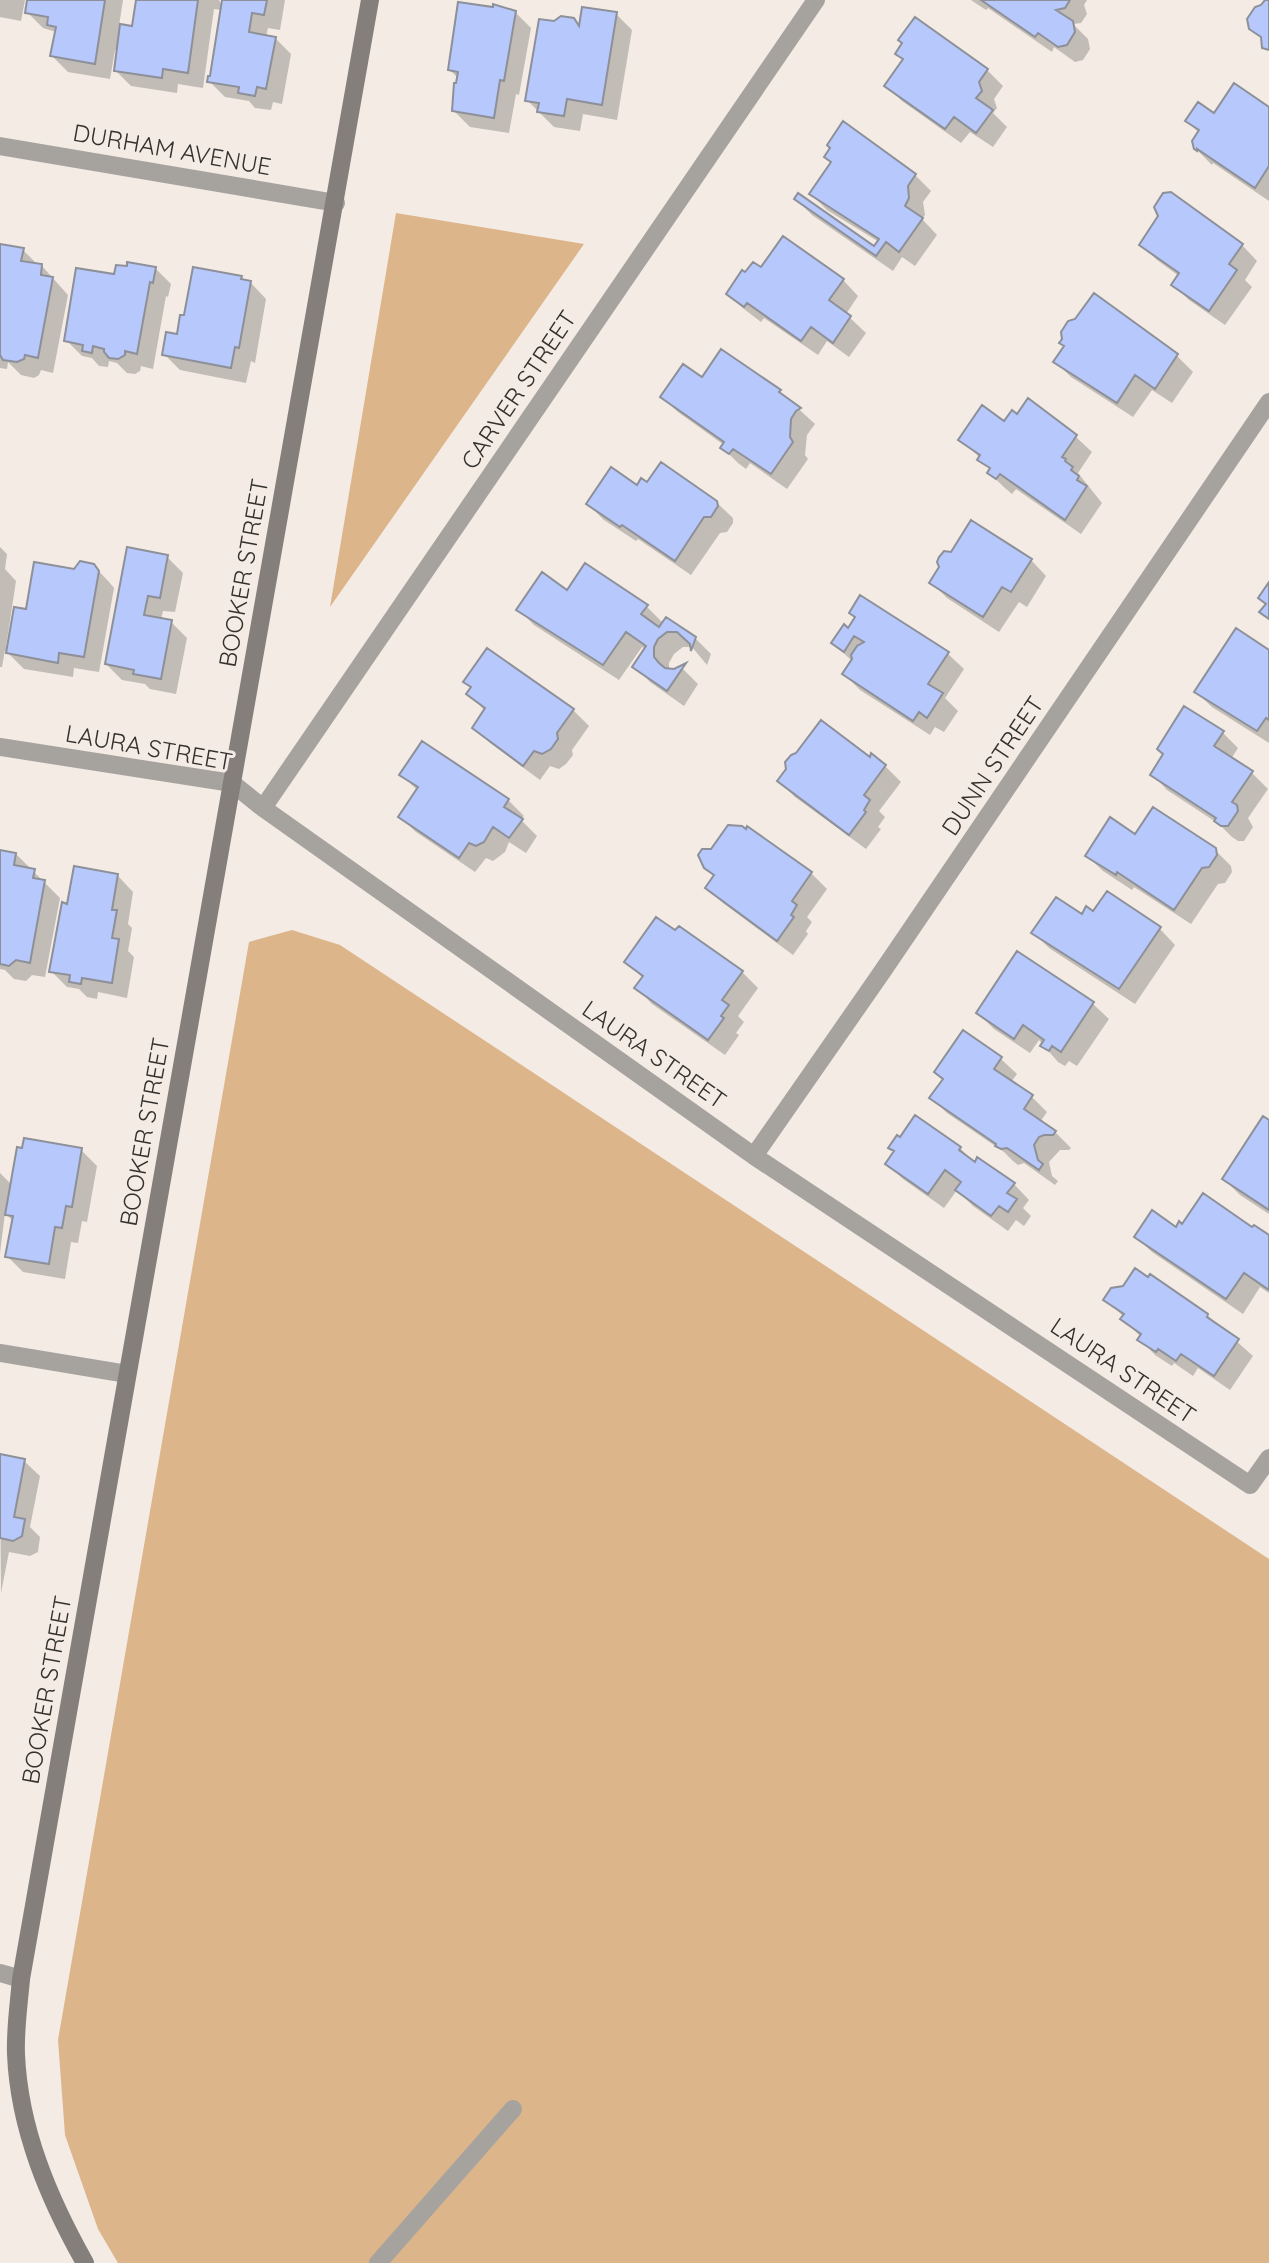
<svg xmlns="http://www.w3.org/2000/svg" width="1269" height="2263" viewBox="0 0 1269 2263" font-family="Quicksand,sans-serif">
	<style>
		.green { fill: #ddb58b }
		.shadow { fill: #0003 }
		.building { fill: #b7c8fd; stroke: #8d9098; stroke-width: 2 }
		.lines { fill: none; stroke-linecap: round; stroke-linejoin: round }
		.lane { stroke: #a6a39f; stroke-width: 18 }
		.street { stroke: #a6a39f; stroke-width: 18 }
		.secondary { stroke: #847f7b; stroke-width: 18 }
		.labels { text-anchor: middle; stroke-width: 6; stroke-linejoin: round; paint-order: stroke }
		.street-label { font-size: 24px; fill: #33302d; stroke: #f3ebe4 }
	</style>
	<rect width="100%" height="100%" fill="#f3ebe4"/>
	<path class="green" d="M396,213L584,244L330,607Z
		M292,930L340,945L1269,1559V2263H118L98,2229L65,2135L58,2040L249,942Z"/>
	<path class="shadow" d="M0,0H25L21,21L0,17Z
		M29,0H123L119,26L133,28L137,0H219L223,8L224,0H285L280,30L268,28L266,37L275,38L291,54L282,104L273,102L271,110L255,108L249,101L225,97L209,81L212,78L222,10L214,9L203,88L178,84L177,93L131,86L115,70L118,50H115L110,79L68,72L52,56L56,32L43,28L27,12Z
		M971,0H1087L1084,5L1087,14L1081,23L1073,24L1088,39L1090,49L1083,60L1075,62L1054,47L1052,52L988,8L986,10Z
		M515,12L531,28L519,95L516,94L509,133L470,127L454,111L459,79L449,69Z
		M616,14L632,30L617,120L583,114L580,131L554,127L527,100L555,23L573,20L580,27Z
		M915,20L987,70L1003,86L994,99L997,108L993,113L1007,127L993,147L970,132L961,143L902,101L887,86L904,60L897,54Z
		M1269,108V201L1213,163L1212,165L1195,148L1199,133L1187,121Z
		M915,175L931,191L923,202L925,215L922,219L937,235L915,266L902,257L893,271L812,215L796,199L874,248L879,242L827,210L811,194Z
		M1160,216L1242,245L1257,261L1245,280L1252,287L1225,325L1189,300L1174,285L1179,276L1157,260L1141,245Z
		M0,246L23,250L38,265L42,266L68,295L53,373L41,370L39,375L34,378L21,375L8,362L7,369L0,368Z
		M155,268L171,284L168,297L166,296L153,369L141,366L140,371L135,374L127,373L117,363L109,361L108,367L99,366L92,358L82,356L66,340L116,276Z
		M761,269L843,280L858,296L846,314L866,333L849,357L827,341L818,355L764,318L761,322L744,309L728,294Z
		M241,278L251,283L266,299L255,363L251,361L246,383L180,370L164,354L178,336Z
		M1094,296L1177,356L1193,372L1172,403L1152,390L1133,417L1071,377L1056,362L1066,347L1076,321Z
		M722,351L780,392L815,424L807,435L805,455L808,459L787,489L750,463L746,469L738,463L722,447L724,445L678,412L662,397L702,379Z
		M1005,423L1076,437L1092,452L1078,473L1102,503L1081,534L1016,489L1012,494L1005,488L989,473L990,470L980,458L961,439Z
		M648,485L716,502L733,518V523L727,532L720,533L691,575L638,539L636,541L604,520L588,504Z
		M0,547L7,554L5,569L16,581L6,647L9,648L27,611L75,571L93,565L109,582L114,588L99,672L74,668L73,677L24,669L5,650L2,667H0Z
		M167,557L183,573L175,612L163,611L161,620L171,622L187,638L176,694L150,689L145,684L122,680L106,664Z
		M1031,560L1046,576L1027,607L1019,602L999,632L947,598L931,582Z
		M567,592L646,606L664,624L695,638L711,654L707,665L692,647H683L674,654L669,663V670L683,669L698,684L684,706L650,682L635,666L646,649L642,647L619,680L534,625L518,609Z
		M856,618L948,654L964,669L945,698L958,711L944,732L935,727L930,735L860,690L844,674L852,661L833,643L848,631Z
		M1269,652V743L1212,707L1196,692Z
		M466,682L573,710L589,726L572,750L573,755L566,764L559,769L550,766L540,780L490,743L474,727L485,711L469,694L473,689Z
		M1223,733L1238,748L1231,759L1252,773L1268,789L1248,818L1253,827L1244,841H1238L1232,837L1219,824L1167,790L1152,774L1165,755Z
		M423,744L508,800L524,816L521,820L537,836L526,853L509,842L505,852L493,861L486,858L475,872L416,832L400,817L418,791L402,775Z
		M870,759L885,766L901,782L879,811L885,817L878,827L881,829L866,849L795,797L779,781Z
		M1136,836L1214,849L1231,866L1232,872L1225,883L1218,884L1191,924L1134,887L1132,890L1103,871L1087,856Z
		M0,851L16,854L60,898L45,977L32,975L26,981L14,979L5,970L0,969Z
		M705,867L811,873L827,889L807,917L812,922L806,931L808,934L793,955L723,903L708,887L715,876Z
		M118,876L133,892L128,924L132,928L128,951L134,957L127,998L98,992L97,999L87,997L79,989L67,987L51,971L69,906Z
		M1093,914L1160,929L1175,945L1135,1004L1049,948L1033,932Z
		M626,962L742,972L758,988L738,1016L744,1022L736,1033L739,1035L725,1055L652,1004L637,988L644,979Z
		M1093,1004L1109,1019L1077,1066L1069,1061L1065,1066L1058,1062L1039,1040L1030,1053L994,1029L978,1013Z
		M964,1033L1001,1059L1017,1074L1011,1082L1032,1097L1047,1112L1040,1122L1055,1132L1071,1148L1069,1150H1060L1049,1162L1052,1176L1058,1181L1055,1185L1024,1163L1018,1165L1013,1161L1004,1152L947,1113L932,1098L944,1080Z
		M916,1117L960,1148L975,1164L1014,1184L1029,1200L1023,1208L1031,1216L1024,1226L1016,1220L1008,1231L973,1206L957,1190L944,1208L903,1179L887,1164L895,1153L890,1148L900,1140Z
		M1269,1122V1214L1240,1195L1224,1179Z
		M81,1150L97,1166L87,1222L82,1221L78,1243L71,1242L65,1279L23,1272L7,1256L13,1221L5,1213L0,1253V1173L12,1185Z
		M1177,1229L1269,1238V1293L1260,1287L1243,1314L1152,1252L1136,1237Z
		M1105,1299L1207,1315L1253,1356L1230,1390L1198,1368L1193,1376L1174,1363L1172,1366L1155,1355L1140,1339L1141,1337L1123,1319L1124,1317Z
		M0,1456L24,1461L40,1476L30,1527L40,1537L38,1552L30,1556L9,1552L1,1593Z"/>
	<path class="building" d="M27,0H105L95,64L50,56L56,27L47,25L48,17L25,13Z
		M136,0H198L188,73L163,69L162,78L114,71L120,24L132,26Z
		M222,0H267L264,15L252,13L249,32L276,37L266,89L257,87L255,96L238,93L239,87L207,82L208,76H210Z
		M981,0H1070L1065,8L1056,10L1073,21L1075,32L1067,45L1058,47L1038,33L1035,37Z
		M1265,0H1269V50L1262,48L1261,37L1249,29L1247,19L1255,7L1261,5Z
		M458,2L493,7V4L516,11L504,81L500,80L494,118L452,111L454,83H456L458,72L448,70Z
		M582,7L617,12L602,105L567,99L564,116L537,112L539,103L525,101L539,19L554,21L561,16L574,18L579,26Z
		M915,17L988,69L979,82L982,91L976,98L993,110L976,133L954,117L945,129L884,86L903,59L895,54L902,43L898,40Z
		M1234,83L1269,107V166L1255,188L1197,149V151L1194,149L1192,141L1199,130L1185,121L1198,102L1214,113Z
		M843,121L916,174L908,186L909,198L905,206L923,218L899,252L886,242L876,256L794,199L798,193L874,246L879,239L809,194L831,162L824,157L830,148L827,145Z
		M1171,192L1243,244L1229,264L1237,270L1209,311L1171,285L1179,273L1139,245L1158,216L1154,207L1163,193Z
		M783,236L844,279L829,300L851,316L833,343L811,327L801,341L747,303L744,307L726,294L742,270L745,272L753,262L761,267Z
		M0,244L24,248L21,261L42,264L41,275L53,277L38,358L25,355L24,359L17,362L3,360L0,355Z
		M127,262L156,267L153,283L150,282L137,354L125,351V355L118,359L109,358L104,352V349L93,346L92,353L82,351L83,345L64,341L76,268L114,274L116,265L127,266Z
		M193,267L242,276L241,279L251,281L239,348L235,347L231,368L162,355L166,332L177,334L180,315H184Z
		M1094,293L1178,354L1155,389L1135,375L1117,403L1053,362L1064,346L1059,343L1062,339L1061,332L1068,321L1075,319Z
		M721,349L781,390L779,392L801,408L796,411L791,419L790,437L793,442L771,474L733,449L729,454L720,448L724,442L660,397L683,364L702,377Z
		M1028,398L1077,435L1062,457L1066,459L1065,461L1073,467L1071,470L1079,476L1077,480L1087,486L1065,520L1000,474L996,479L987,473L990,468L977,460L980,455L958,440L982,405L1004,421L1012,410L1017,414Z
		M661,462L717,501L718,506L711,517H704L675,561L622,525L620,527L586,504L611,467L637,485L641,478L647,482Z
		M971,520L1032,559L1011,592L1002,587L983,617L929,583L939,567L937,562L939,557L944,551L951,552Z
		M127,547L168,555L160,598L148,596L144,615L172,620L161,679L133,674L134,670L105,664Z
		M80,561L94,564L99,571L84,657L59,653L58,663L6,653L14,607L26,609L34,562L74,569Z
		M585,563L648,605L641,614L659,627L666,617L696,637L691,651L690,644L677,632H667L658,639L654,647V657L659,663L665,668L674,669L686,663L667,691L632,667L646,646L626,632L603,665L516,610L542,572L567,590Z
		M1269,582V619L1259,612L1266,604L1258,598Z
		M860,595L949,652L928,684L943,693L927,718L919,712L913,721L842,674L852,659L851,655L857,646L864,642L854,636L844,652L831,643L844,624L848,628L855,617L849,613Z
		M1236,628L1269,650V720L1266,718L1257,731L1194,692Z
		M487,648L574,709L557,733L558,739L551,749L542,754L534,751L523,766L472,728L485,708L466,694L471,687L463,682Z
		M1184,706L1224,731L1214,746L1253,771L1232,802L1237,805L1238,811L1228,826H1221L1214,821L1216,818L1150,775L1163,754L1157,749Z
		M821,720L870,757L871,753L886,765L864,795L870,800L864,810L866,812L849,835L777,781L786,769L785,762L791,755L796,753Z
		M422,741L509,799L504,807L523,819L509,838L493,827L484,842L476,846L469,843L459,858L398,817L418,787L399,775Z
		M1153,807L1216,848L1217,855L1209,867L1202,868L1174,910L1117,872L1116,875L1085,856L1110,817L1135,834Z
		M728,825L742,826L746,829L747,826L812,872L792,901L797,905L791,915L794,917L777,941L705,888L714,875L704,868L698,855L702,849H711Z
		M0,850L16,853L14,865L35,869L33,878L45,880L30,963L16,960L9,966L0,964Z
		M74,866L118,874L112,910H117L112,938L119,939L112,983L82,978L81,984L69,982L70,975L49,972L62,902L67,904Z
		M1107,891L1161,927L1119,989L1031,933L1056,897L1082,914L1086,906L1093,911Z
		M656,917L675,930L679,926L743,971L722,1000L729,1005L721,1016L724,1018L708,1040L634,988L643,976L624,962Z
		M1017,951L1094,1002L1061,1052L1052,1046L1049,1051L1040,1046L1044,1040L1023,1025L1014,1039L976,1013Z
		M963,1030L1002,1057L994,1069L1033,1095L1024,1109L1056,1131L1053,1135H1044L1039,1137L1034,1145L1038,1160L1043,1164L1039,1170L1007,1148L1001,1149L995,1146L996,1144L929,1098L943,1079L934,1072Z
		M915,1115L961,1147L959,1150L975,1162L977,1157L1015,1183L1007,1193L1017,1199L1008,1212L999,1206L991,1216L955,1190L961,1182L945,1170L928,1194L885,1164L894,1151L888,1148L897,1135L900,1137Z
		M1263,1116L1269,1120V1210L1222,1179Z
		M24,1138L82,1148L72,1207L66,1206L62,1228L55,1227L49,1264L5,1257L13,1216L5,1215L17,1147L22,1148Z
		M1203,1193L1252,1227L1254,1225L1269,1235V1290L1244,1273L1226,1299L1134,1237L1152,1210L1176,1227L1179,1221L1182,1224Z
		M1135,1268L1148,1277L1150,1274L1208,1314L1207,1317L1239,1339L1214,1376L1181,1354L1176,1361L1158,1349L1156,1352L1137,1340L1141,1334L1120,1319L1124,1314L1103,1300L1111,1288L1123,1286Z
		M0,1454L25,1459L14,1517L25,1519L22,1536L13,1541L0,1538Z"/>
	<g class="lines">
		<path class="lane" d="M378,2263L513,2109"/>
		<path class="street" d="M0,146L336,203
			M0,747L232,783L263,808L754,1156L1250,1485L1269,1458
			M263,808L816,0
			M754,1156L882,972L1269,402
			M0,1353L127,1374
			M0,1973L21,1979"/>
		<path class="secondary" d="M85,2263C49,2199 19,2129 16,2054C15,2029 19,2003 21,1979L370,0"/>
	</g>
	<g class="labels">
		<g class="street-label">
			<text transform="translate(172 150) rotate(10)" y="8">DURHAM AVENUE</text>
			<text transform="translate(519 390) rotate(-56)" y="8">CARVER STREET</text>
			<text transform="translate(244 573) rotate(-80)" y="8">BOOKER STREET</text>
			<text transform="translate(149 748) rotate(10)" y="8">LAURA STREET</text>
			<text transform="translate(993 766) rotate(-56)" y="8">DUNN STREET</text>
			<text transform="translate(654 1055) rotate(35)" y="8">LAURA STREET</text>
			<text transform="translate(145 1132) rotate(-80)" y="8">BOOKER STREET</text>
			<text transform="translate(1123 1371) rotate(34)" y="8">LAURA STREET</text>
			<text transform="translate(47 1690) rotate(-80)" y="8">BOOKER STREET</text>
		</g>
	</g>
</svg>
